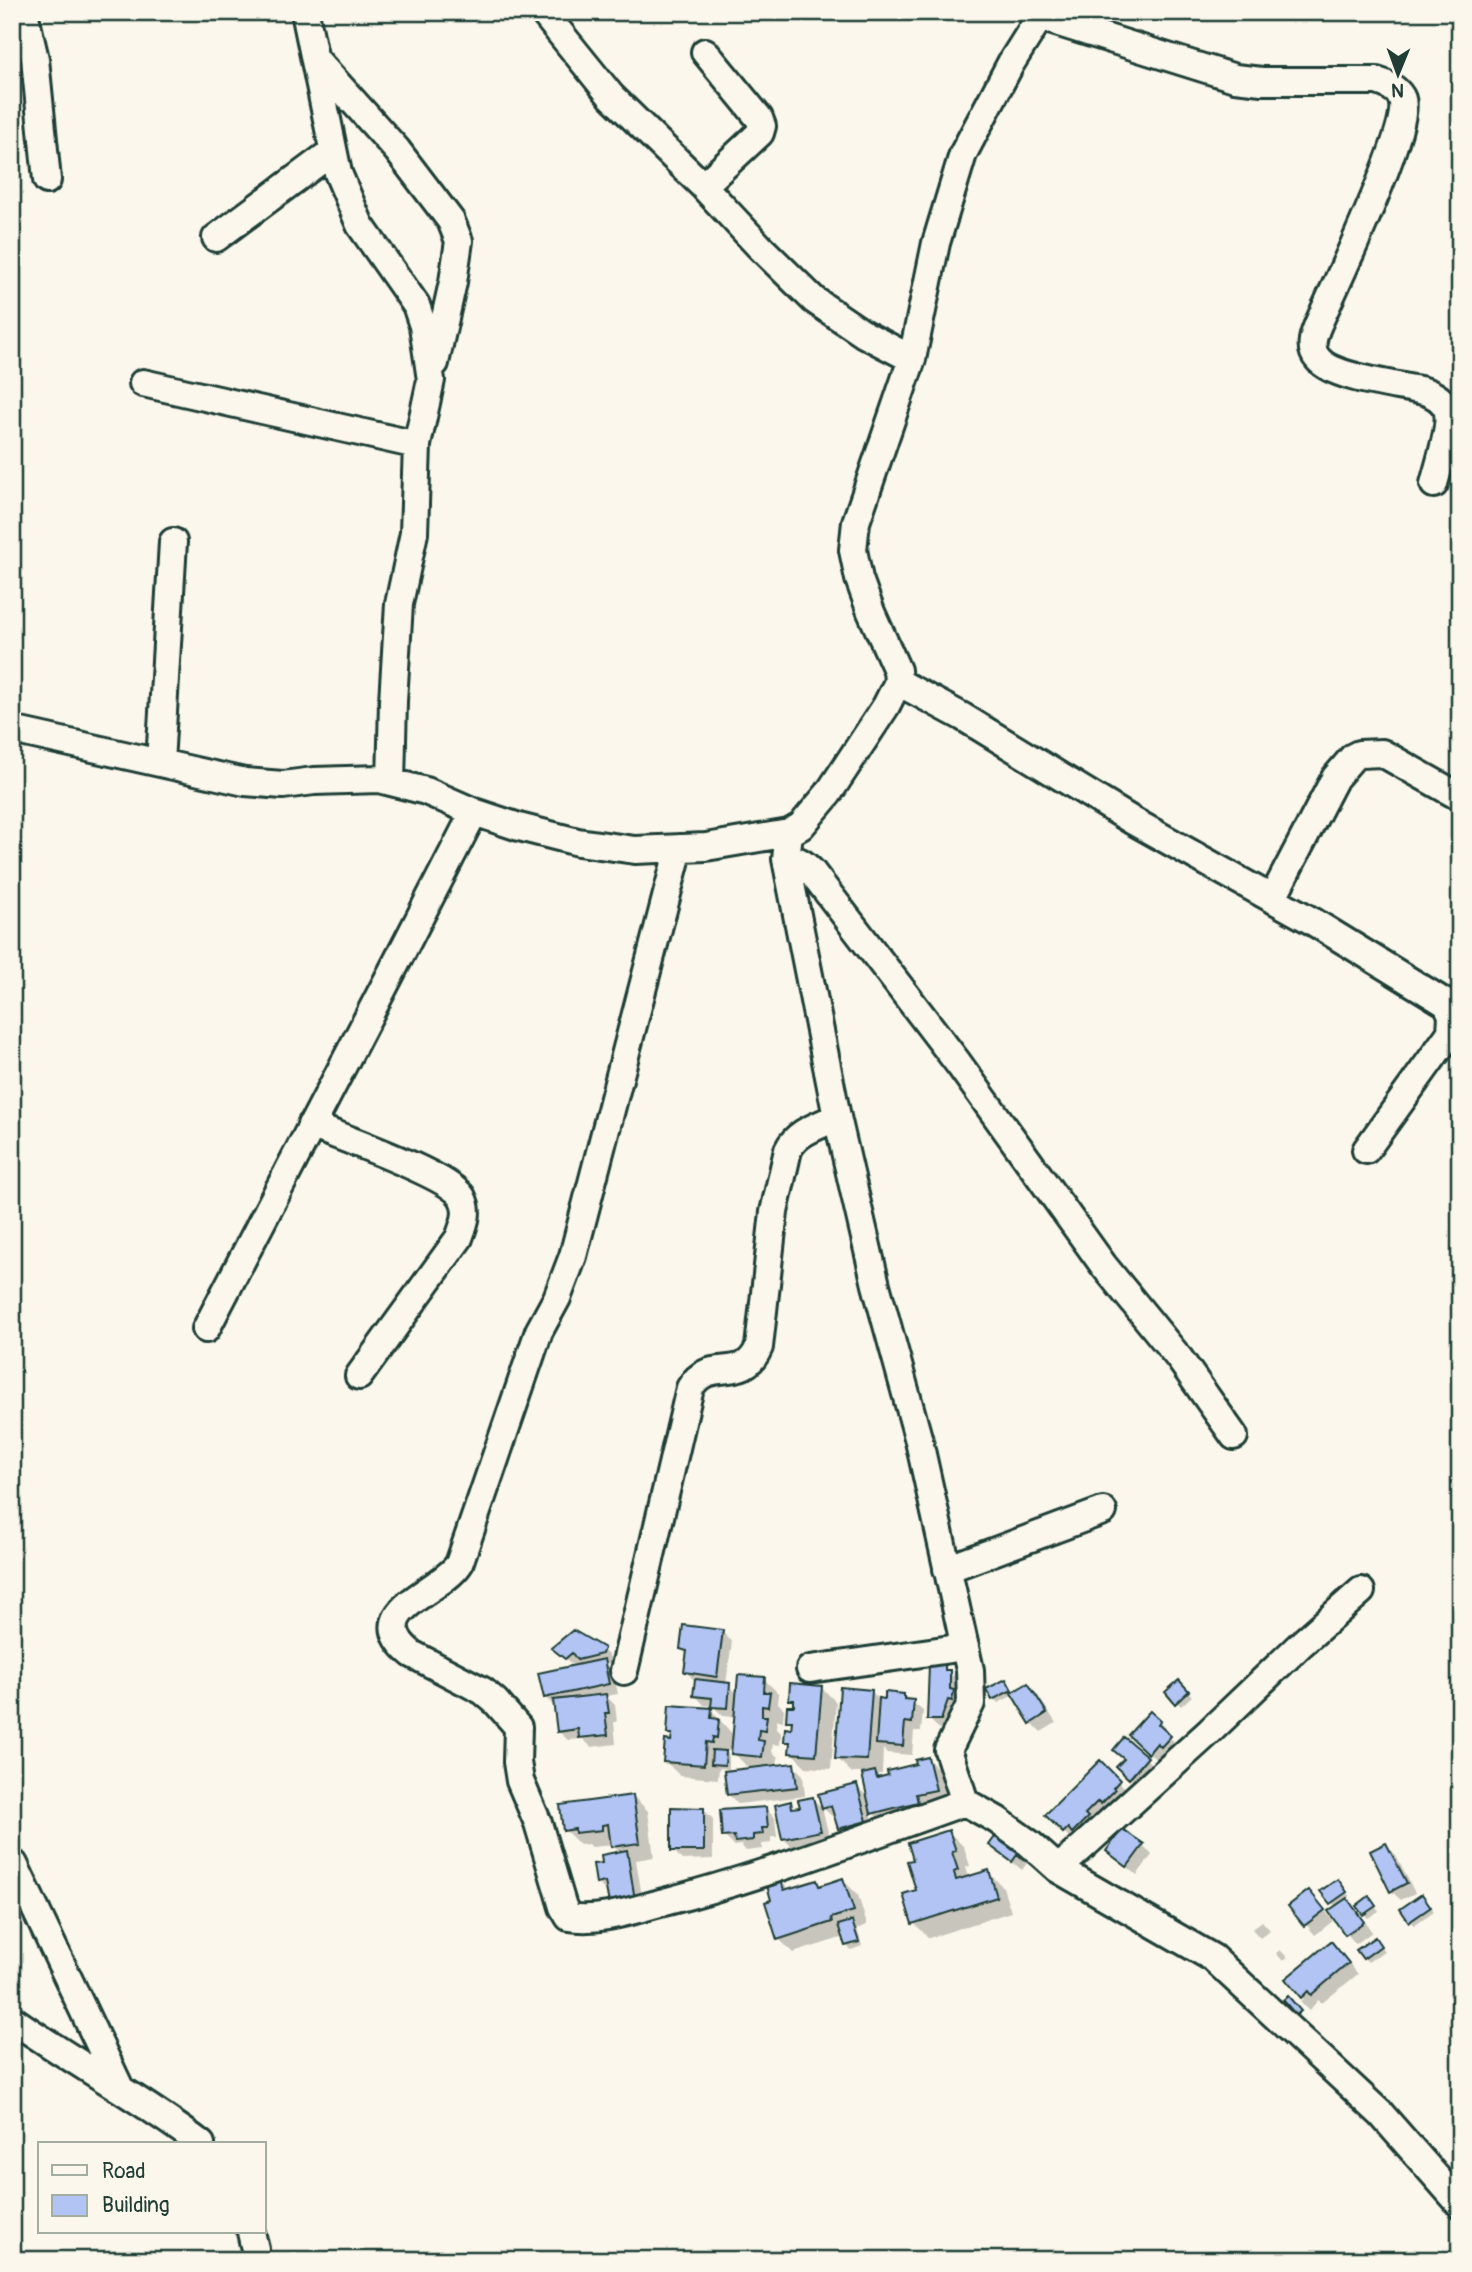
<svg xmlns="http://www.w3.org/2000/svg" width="1472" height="2272" viewBox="0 0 1472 2272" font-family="Pangolin,sans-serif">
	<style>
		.shadow { fill: #0003 }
		.building { fill: #b1c4f4; stroke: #1f3d34; stroke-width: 2 }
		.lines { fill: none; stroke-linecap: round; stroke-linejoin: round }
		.minor-casing { stroke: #1f3d34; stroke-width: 32 }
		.minor { stroke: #fbf7ec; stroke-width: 26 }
	</style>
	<rect width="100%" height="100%" fill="#fbf7ec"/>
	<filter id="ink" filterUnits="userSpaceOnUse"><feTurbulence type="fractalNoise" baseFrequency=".0143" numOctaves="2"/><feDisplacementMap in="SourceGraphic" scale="14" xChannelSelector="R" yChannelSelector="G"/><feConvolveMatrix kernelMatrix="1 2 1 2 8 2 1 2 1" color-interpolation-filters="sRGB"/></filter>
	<g filter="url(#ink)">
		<path class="shadow" d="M722,1632L732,1642L726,1684L738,1694L764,1679L779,1694L778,1703L784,1709L783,1721L777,1720L776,1728L781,1733L780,1745L773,1744L772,1752L778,1757L777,1767L793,1765L803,1775L805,1796L738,1804L728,1794L750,1770L733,1752L727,1751L729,1757V1769L719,1768L718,1779L680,1776L665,1761L673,1738L668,1733L711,1710L735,1737L736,1717L723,1716L713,1706L704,1705L695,1695L696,1682L686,1672L688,1655L682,1649Z
			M553,1648L603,1650L613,1660L611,1663L606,1664L613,1671L618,1694L606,1696L615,1705L617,1722H614L616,1744L591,1747L583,1739L568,1740L558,1731L555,1707L545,1697L575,1667Z
			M944,1666L959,1682V1698L950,1729H939L929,1719Z
			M1006,1681L1014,1693L1028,1685L1037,1694L1056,1723L1041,1732L1032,1723L1014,1695L998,1703L994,1699Z
			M1179,1682L1192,1696L1181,1706L1167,1692Z
			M821,1687L836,1702L831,1769L806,1767L791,1752L792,1747L786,1741L792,1731L793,1725L788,1720L795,1708L796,1703L791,1699Z
			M871,1691L880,1700L903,1695L923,1711L921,1731H914L912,1755L887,1753L883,1749L882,1774H876L881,1779L918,1765L928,1759L942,1773L950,1804L888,1827L870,1810L876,1830L849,1838L839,1829L836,1816L833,1817L823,1808L856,1786L870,1799L863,1773H852L837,1758Z
			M1159,1722L1169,1732L1166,1734L1180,1747L1159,1762L1140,1745Z
			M1124,1740L1156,1768L1140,1787L1128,1777Z
			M1100,1763L1126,1789L1129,1786L1137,1794L1079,1847L1047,1815Z
			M633,1796L648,1811L654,1857L636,1860L644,1909L607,1893L598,1883L604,1864L620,1853L613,1845L592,1847L588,1844L580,1845L565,1830Z
			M813,1799L822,1808L830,1840L793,1848L783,1838L790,1803L796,1809L802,1808Z
			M765,1808L775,1818L777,1837H771V1843L762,1844V1849L746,1851L741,1845L734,1846L724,1836Z
			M703,1809L713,1819V1859L682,1860L673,1850Z
			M949,1832L964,1847L970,1866L966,1867L969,1878L988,1872L1003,1887L1011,1912L929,1938L914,1923L918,1891L915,1861Z
			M1001,1833L1037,1863L1033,1868L1027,1863L1022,1870L991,1845Z
			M1143,1845L1152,1855L1137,1875L1108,1851Z
			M1386,1845L1396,1855L1415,1893L1401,1900L1391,1891Z
			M780,1879L790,1890L816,1882L821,1887L843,1880L858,1895L867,1925L857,1929L862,1946L851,1950L846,1945L844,1937L793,1953L779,1939L774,1901Z
			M1342,1885L1350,1897L1347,1899L1355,1908L1369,1898L1379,1911L1368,1918L1359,1909L1357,1910L1372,1932L1356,1944L1347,1934L1331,1911L1336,1907L1323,1891Z
			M1426,1901L1434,1911L1414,1925L1410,1921Z
			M1318,1902L1333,1921L1315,1935L1291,1906Z
			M1262,1921L1270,1930L1260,1938L1252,1929Z
			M1379,1944L1384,1951L1368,1962L1364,1958Z
			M1280,1950L1288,1958L1283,1961L1276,1953Z
			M1341,1953L1358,1974L1322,2003L1318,2000L1309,2011L1300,2002L1304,1999L1288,1979Z"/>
		<path class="building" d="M683,1625L723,1630L717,1677L684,1672L687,1651L680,1649Z
			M573,1630L604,1648L602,1654L577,1660L572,1653L565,1659L551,1648Z
			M604,1659L609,1684L544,1698L538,1673Z
			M945,1664V1670H950V1689L954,1690L952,1701L948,1700L941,1720H927L929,1665Z
			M738,1675L765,1677L764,1692H770L768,1707L762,1706V1716H767L765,1731L759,1730L758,1740L764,1741L762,1757L731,1754Z
			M695,1679L730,1683L728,1708L711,1707L712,1698L693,1696Z
			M1006,1679L1012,1690L992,1700L986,1689Z
			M1179,1680L1189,1691L1175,1704L1165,1692Z
			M790,1683L822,1686L816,1755L789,1753L790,1742H784L785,1728L791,1729L792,1721H786L787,1706H794V1700H789Z
			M1028,1683L1047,1713L1030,1724L1011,1693Z
			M840,1687L872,1690L867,1760L835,1759Z
			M885,1692L904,1694V1699L914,1700L912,1723L905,1722L903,1746L876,1744L879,1698L885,1699Z
			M606,1694L609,1713H605L608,1735L579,1738L578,1729L557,1732L553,1700Z
			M669,1705L712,1708L711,1718L719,1719L717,1738L713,1737L712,1743L706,1742L704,1765L663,1762L665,1740L671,1741L672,1734H667Z
			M1150,1711L1161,1721L1158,1724L1171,1736L1161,1747L1157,1743L1148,1754L1128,1735Z
			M1124,1737L1148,1757L1129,1779L1116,1767L1124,1759L1113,1750Z
			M712,1750L726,1751L725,1765L711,1764Z
			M928,1757L936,1790L916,1794L918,1802L871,1814L862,1774L875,1771L877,1778L888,1775L887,1771L916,1764L915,1760Z
			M1100,1760L1120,1780L1113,1788L1115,1790L1101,1804L1098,1801L1085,1814L1088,1817L1072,1833L1068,1828L1063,1833L1045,1815Z
			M794,1763L797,1787L727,1795L724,1771Z
			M857,1784L867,1821L838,1829L831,1806L822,1809L818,1794Z
			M633,1795L640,1843L611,1847L608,1824L602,1825V1830L575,1833V1829L563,1831L560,1805Z
			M813,1797L821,1831L782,1839L775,1805L791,1801L792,1808L800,1807L798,1800Z
			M671,1807L704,1808V1851H671Z
			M766,1807L768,1828H762L763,1834L753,1835V1840L735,1842L734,1836L722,1837L720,1810Z
			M1122,1829L1144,1844L1127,1867L1106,1851Z
			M949,1830L956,1851L952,1852L958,1870L954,1872L956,1880L989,1870L997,1897L912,1924L903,1894L916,1890L907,1861L913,1860L908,1843Z
			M1000,1830L1029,1852L1023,1860L1017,1855L1012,1862L989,1845Z
			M1386,1843L1407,1883L1390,1892L1370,1851Z
			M627,1850L635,1900L609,1904L605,1882L596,1884L593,1864L602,1863L601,1855Z
			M780,1877L784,1890L817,1880L819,1886L843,1878L854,1911L831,1918L832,1922L777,1940L765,1902L771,1900L766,1882Z
			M1338,1879L1347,1892L1330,1904L1320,1891Z
			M1309,1890L1325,1910L1304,1926L1288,1906Z
			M1422,1894L1431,1907L1409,1922L1400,1909Z
			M1369,1896L1376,1906L1363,1915L1356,1906Z
			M1347,1898L1364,1922L1345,1935L1328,1911Z
			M852,1921L859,1942L845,1946L838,1925Z
			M1375,1937L1381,1946L1363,1959L1356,1950Z
			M1331,1941L1349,1963L1311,1995L1308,1991L1301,1998L1285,1979Z
			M1288,1996L1301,2011L1296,2015L1283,2000Z"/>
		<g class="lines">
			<defs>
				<path id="minor" d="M24,12L35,59L47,180
					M305,12L338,173L360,225L416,305L423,326L431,380L417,445L414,533L399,604L393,701L391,782
					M543,12L611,96L703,186L760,247L814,300L864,334L912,359
					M1043,12L1011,63L963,154L936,243L912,359L856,522L853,550L859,579L871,612L897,670L898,682L886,706L828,794L801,826L789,833L786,859L837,1117L876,1285L919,1441L970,1670L971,1703L948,1750L965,1802L997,1820L1029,1843L1058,1869L1213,1958L1381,2114L1460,2204
					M1040,17L1235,78L1262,81H1377C1387,84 1398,89 1402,99C1412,127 1332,292 1317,327C1313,337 1309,349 1318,359C1333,378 1398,385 1424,391C1433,394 1441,398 1446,407C1454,421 1438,467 1434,484
					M316,60L397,150L451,221L459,241L453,282L435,363
					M703,186L760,133L762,126L759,118L705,52
					M216,238L333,151
					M143,383L417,445
					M898,682L963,717L1133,821L1312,921L1447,1004L1452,1015L1451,1032L1366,1150
					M12,730L245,782L283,785L314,781L379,779L426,791L474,812L519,827L578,842L635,850L706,847L789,833
					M160,763L173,542
					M679,848L573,1256L557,1298L539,1331L459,1564C439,1594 360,1611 412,1654L483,1691L496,1702L518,1727L517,1762L520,1781L538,1823L563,1907L569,1917C601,1922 633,1910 664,1902C766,1876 865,1837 965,1802
					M786,859C798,859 804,863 812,872L958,1063L1104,1266L1179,1358L1234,1436
					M1272,899L1335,778L1353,757L1359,754L1382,753L1460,797
					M311,1125C340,1137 449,1175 462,1197C470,1212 464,1224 459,1238L359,1376
					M206,1329C295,1156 386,985 474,812
					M947,1569L1103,1511
					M810,1669L965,1647
					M624,1671L690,1388C710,1354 743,1386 759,1347L774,1212L788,1150C797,1131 819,1126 837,1117
					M14,1864L120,2088
					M1058,1869L1210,1731L1300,1645L1361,1591
					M12,2019C74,2063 141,2098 201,2144
					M251,2232L255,2249L254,2260"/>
			</defs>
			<use href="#minor" class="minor-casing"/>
			<use href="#minor" class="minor"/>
		</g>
	</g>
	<rect width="1472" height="2272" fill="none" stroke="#fbf7ec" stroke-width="42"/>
	<rect x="21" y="21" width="1430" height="2230" fill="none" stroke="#1f3d34" stroke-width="2.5" filter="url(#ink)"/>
	<rect x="38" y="2142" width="228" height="91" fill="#fbf7ec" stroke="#a3ada2" stroke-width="2"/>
	<rect x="52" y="2165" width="35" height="10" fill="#fbf7ec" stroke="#a3ada2" stroke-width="2"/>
	<text x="102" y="2178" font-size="21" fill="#1f3d34">Road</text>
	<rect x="52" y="2195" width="35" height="21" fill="#b1c4f4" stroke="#a3ada2" stroke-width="2"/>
	<text x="102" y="2212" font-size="21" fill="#1f3d34">Building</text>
	<g transform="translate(1398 74) rotate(181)" stroke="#fbf7ec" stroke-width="5" paint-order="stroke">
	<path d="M0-5L12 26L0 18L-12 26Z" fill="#1f3d34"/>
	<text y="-10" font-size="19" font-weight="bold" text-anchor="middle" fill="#1f3d34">N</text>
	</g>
</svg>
